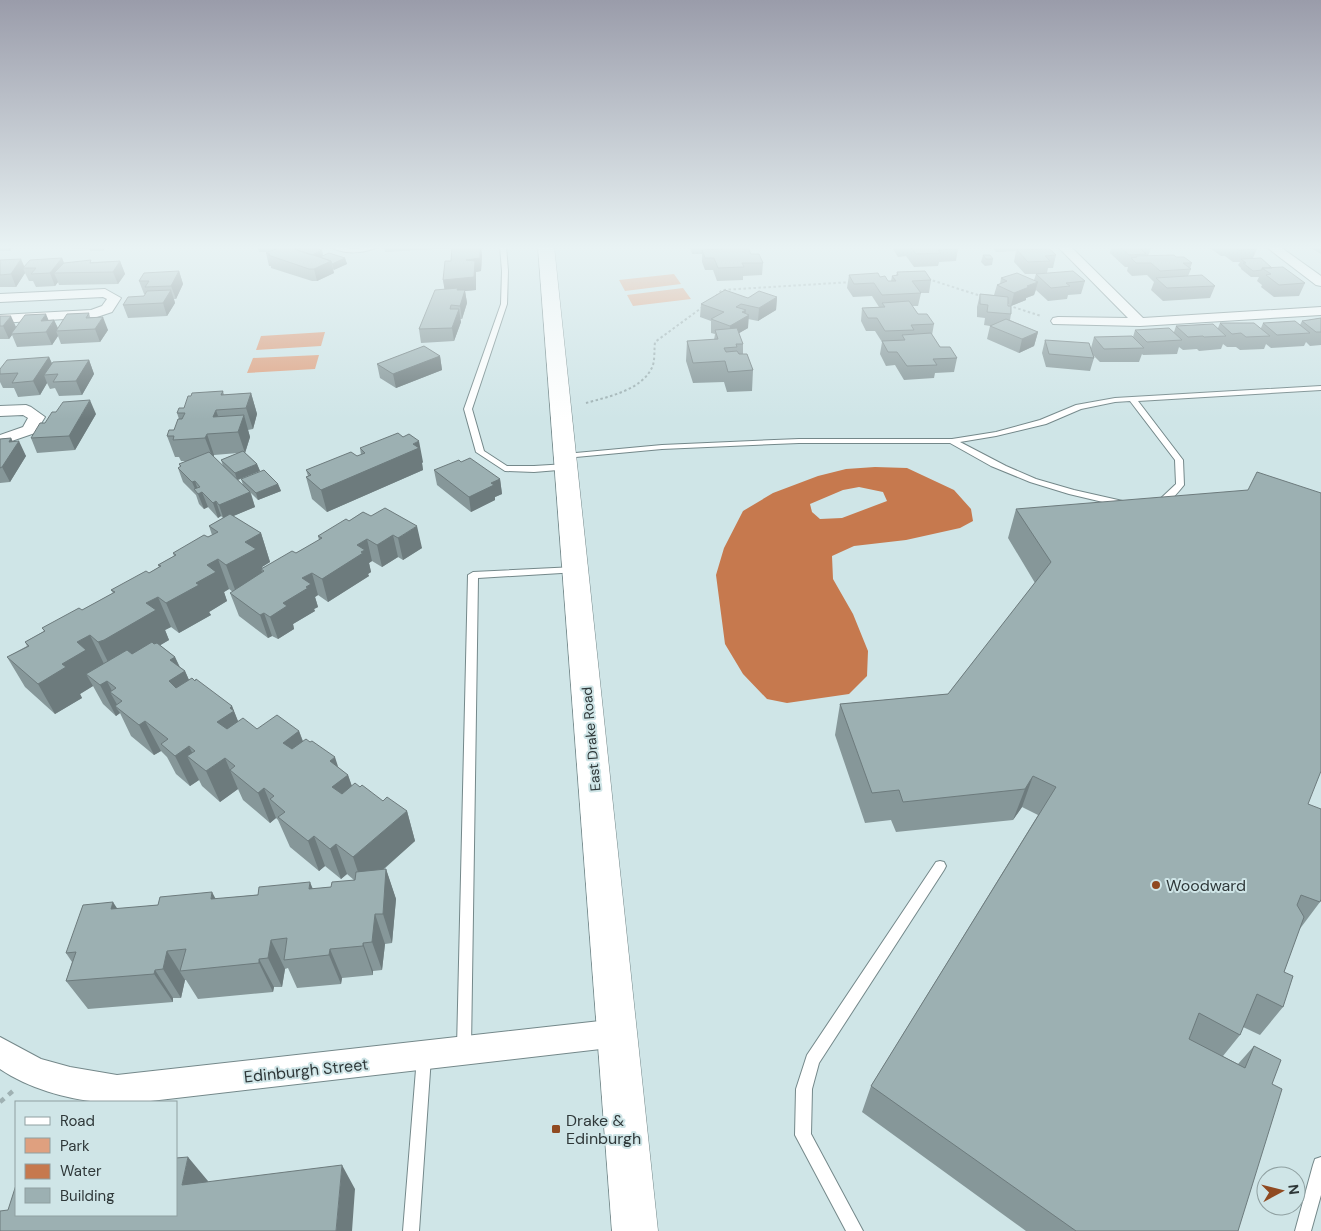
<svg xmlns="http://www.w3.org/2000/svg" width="1321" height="1231" viewBox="0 0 1321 1231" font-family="'DM Sans',sans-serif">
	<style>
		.green { fill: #dfa07f }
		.water { fill: #c6794e; fill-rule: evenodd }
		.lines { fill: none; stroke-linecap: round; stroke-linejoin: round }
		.service-casing { stroke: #74888a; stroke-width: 2 }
		.minor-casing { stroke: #74888a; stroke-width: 2 }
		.secondary-casing { stroke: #74888a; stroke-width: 1 }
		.path-far1 { stroke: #9fb1b3; stroke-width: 2; stroke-dasharray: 2.5 2.5; stroke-linecap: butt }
		.path { stroke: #9fb1b3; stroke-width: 4.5; stroke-dasharray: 5.5 5.5; stroke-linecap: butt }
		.service { fill: #fff; fill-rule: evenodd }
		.minor { fill: #fff; fill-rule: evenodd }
		.secondary { fill: #fff; fill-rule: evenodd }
		.wall { fill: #869799; fill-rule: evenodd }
		.shaded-wall { fill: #6d7b7d }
		.building { fill: #9cb0b2; stroke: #6d7b7d }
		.poi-dot { fill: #904a21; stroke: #cfe5e7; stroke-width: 2 }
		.labels { text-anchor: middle; stroke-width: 4; stroke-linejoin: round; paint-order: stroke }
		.street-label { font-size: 14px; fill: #2f3839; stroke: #cfe5e7 }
		.near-poi-label { font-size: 16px; fill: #2f3839; stroke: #cfe5e7; text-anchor: start }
		.near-street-label { font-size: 16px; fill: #2f3839; stroke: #cfe5e7 }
	</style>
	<rect width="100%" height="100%" fill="#cfe5e7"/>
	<path class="green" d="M674,274L681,284L625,291L619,280Z
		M683,288L691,299L633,306L627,295Z
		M325,332L321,346L256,350L261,336Z
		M319,355L315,369L247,373L253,358Z"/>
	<path class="water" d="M875,467L907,468L954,490L971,509L973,521L960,528L906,540L854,546L832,556L833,579L853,614L868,651L867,676L849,694L787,703L767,699L743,674L725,644L716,575L724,548L743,511L773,493L818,476L846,469ZM859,487L883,492L887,501L842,518L820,519L812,512L810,504L843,490Z"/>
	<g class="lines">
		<defs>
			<path id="service" d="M329,246L354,249L379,246C364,254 343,255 329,246Z
				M500,246H506L508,271L507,304L472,409L484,451L507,466H534L567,464L570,465V469L534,472L505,471L476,452L464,409L501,304L502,271Z
				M1321,386V390L1138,401L1183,460L1184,485C1177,494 1167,506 1155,505L1154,503L1155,501L1159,500L1176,484L1175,460L1130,401L1115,402L1081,409L1046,424L996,436L960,442L1006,466L1036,479L1074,490L1127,502L1128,504L1124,507L1069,494L1030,482L991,466L950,443H799L662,449L565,458L561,456L565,454L662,445L799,439H952L996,432L1040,420L1076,405L1115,398Z
				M575,567L580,570L578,572L478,578L471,1048L469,1053L464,1055L459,1053L457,1048L468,575L473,572Z
				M940,861L944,862L946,866L944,870L819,1063L812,1089L811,1134L863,1231H846L795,1135L796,1089L807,1055L936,862Z
				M424,1050L429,1052L431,1057L419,1231H403L417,1057L419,1052Z
				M1321,1157V1195L1311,1231H1295L1313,1165L1315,1159Z"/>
			<path id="minor" d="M1057,246H1070L1143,318L1321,307V315L1140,326L1053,324L1051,321L1053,318L1058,317L1128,318Z
				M1265,246H1279L1321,276V286L1316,285Z
				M105,289L121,298L112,312L97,317L0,323V315L91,310L102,306L107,299L103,297L0,302V294Z
				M26,405L31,407L45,417L35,433L0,445V435L23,427L28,418L23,415L0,416V406Z
				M618,1019L628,1023L633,1033L628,1043L618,1047L142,1102C128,1102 113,1104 99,1102C66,1099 28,1088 0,1069V1037L41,1059L70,1067L117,1075Z"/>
			<path id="secondary" d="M538,246H554L658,1231H612Z"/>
		</defs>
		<use href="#service" class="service-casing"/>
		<use href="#minor" class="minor-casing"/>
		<use href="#secondary" class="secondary-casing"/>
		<path class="path-far1" d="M928,279L984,297
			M716,296L722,290L852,282
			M1004,304L1041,316
			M586,403C607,397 644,390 653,365C655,358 654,350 655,342L704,306"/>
		<path class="path" d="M0,1102L13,1091"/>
		<use href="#service" class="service"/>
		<use href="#minor" class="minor"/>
		<use href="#secondary" class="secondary"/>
	</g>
	<path class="wall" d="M0,246H13L10,251H0Z
		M72,246H106L103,251H90L89,249H73Z
		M257,246H308L322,250L323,255L345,258L347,264L333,270L334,273L317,281H312L271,268V266H269L266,253L269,252H259Z
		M384,246H481L482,256L481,271L476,272V290L465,291L467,303L462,319H460L461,322L454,341L421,343L419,329L445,289L443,280L451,261L452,248L385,252Z
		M690,246H747L751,254L763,263L762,275L743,276V280L717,281L713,270H705L702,262V254H692Z
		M893,246H956L958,249L956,261L939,262L938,266L914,267L906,256L898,257L893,249Z
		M991,246H1045V249L1056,255L1053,268H1048L1047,273L1085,281L1081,294L1068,295L1067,299L1048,301L1036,290L1034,295L1026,298V300L1011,306L1008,304L1011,314L1010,320L1038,332L1034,346L1019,353L987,339L990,326L984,325L985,318L977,317V307L980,294L994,295L997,285L1000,284L1001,278L1034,280L1036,274H1039H1025L1014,262L1016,251L996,252Z
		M1109,246H1149L1151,248L1148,256L1176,257L1192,263L1190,269H1191L1188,276L1215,286L1210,298L1163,301L1151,290L1154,282L1147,275L1132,276L1127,271L1128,267H1125L1110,253L1111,248Z
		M1211,246H1253L1257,249L1253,258L1305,283L1299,296L1274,297L1261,287L1262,285L1257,281L1259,277H1251L1241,269V268L1238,265L1240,262H1233L1225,256H1221L1210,248Z
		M1308,246H1321V254Z
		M983,255L993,259L992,265L985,266L981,262Z
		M62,258L64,263L120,261L125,274L118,284L59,285L58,282L55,286L36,287L33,281H29L25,273L16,287H0V260L24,267Z
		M179,271L183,284L176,299H174L175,303L167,316L128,318L123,305L144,296L146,294H144L139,281Z
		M897,272L931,280L929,293H921L918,306H912L918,314L934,324L932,335L940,347L957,358L954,372L935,373L934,378L904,380L895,365L886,366L880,354L882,342L875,331H866L861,321L862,308L879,307L872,296L853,297L847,288L849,275L880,277L888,281H891L892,276H896Z
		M777,297L776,310L758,321L748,319V328L739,333L743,344V354L753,370L752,391L727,392L724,382L693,383L686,361L687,341L714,340L715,334L711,333V321L700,317L701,304L748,298Z
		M89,313L90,317L108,330L100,342L61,344L58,336L52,345L17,347L12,335L9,339H0V316L16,327L49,321L54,320L58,328Z
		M1321,318V345L1310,346L1306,342L1304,346L1271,348L1266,344L1264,349L1240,350L1236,347H1227L1223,344L1221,349L1199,351L1197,349L1183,350L1179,347L1177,354L1143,355L1142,354L1139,362H1100L1093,355L1094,358L1090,371L1046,367L1042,353L1045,340L1091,348L1094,337H1133L1135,330L1174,332L1176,326L1218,328L1220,323L1261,328L1263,323L1300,325L1302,321Z
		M440,356L442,370L396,388L380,378L377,364Z
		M49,357L52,363L89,360L94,374L82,395L59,396L55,388L50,389L47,383L40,395L18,397L14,388H3L0,382V369Z
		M223,391L224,395L251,393L257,414L253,429L248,430L250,437L245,453L257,464L260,471L238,480L243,485L241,479L278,484L281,491L258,500L251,493L255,507L233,516L261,533L270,562L262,567V568L296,553L319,540L318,536L349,521L363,512L422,548L403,560L398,557L382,567L372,561L369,563L371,572L368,574L369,576L328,602L318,595L315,597L318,607L314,609L315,611L293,624L294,629L278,639L272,636L268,638L239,616L230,593L233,592L229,589L224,592L227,601L209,612L211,615L179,633L171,627L165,630L169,640L160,645L175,657L180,667L185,671L189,680L232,706L238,722L257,729L299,731L303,741L348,775L352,786L360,787L383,801L407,811L415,841L383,870L386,869L396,899L392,943L385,944L382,970L373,971V975L342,978L341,984L297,988L288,968L285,969L282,987H274L273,992L198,999L186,980H185L181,998H173V1002L88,1009L66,981L72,962L66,953L118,909L331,887L354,880L347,874L341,879L325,866L319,871L290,847L278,820L276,818L270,823L243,800L238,789L220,802L202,786L199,780L190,786L176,774L167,757L161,751L154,755L131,736L120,713L116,716L103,704L93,686L80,694L82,698L55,714L25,687L7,657L27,646L25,642L44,631L42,628L82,610L113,593L111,590L149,573L159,567L158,565L174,556L173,553L212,535L209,526L223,518L221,516L218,518L208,507L204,509L199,504L196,495L183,482L178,468L180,467L179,464L186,461H181L179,457H175L167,436L174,430L179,419L177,413L184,408ZM238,453L221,460L223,466L213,457L214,455Z
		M96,414L75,450L37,453L31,438Z
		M11,438L13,442L26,456L10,482L0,483V439Z
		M360,448L423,462L422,463L423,470L327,512L312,499L306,477L308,476L306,470L357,456L361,455Z
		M461,462L500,479L502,494L495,497V500L471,512L437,485L434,470Z
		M1016,509L1308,804L1320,902L1299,930L1284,972L1283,1007L1260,1035L1243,1027L1240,1035L1223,1056L1238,1064L1254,1046L1272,1084L1238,1231H1026L862,1112L871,1086L1038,815L1022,807L1013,820L896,832L891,820L865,823L835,735L840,704L948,694L1035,583L1008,538Z"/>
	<path class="shaded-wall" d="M8,246H13L10,251Z
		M17,246H39L17,248Z
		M101,246H106L103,251Z
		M481,246L482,256L481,271L476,272V290L465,291L467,303L462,319L460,306L445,293L443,280L466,260Z
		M322,250L323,257L318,259L309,256Z
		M62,258L67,271L54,273L58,282L55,286L50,273Z
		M345,258L347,264L334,270L332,264Z
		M21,259L25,268H23L25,273L16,287L11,274Z
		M120,261L125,274L118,284L113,272Z
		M331,261L334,273L317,281L314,269Z
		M179,271L183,284L176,299L171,286Z
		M1038,282L1034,295L1026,298V300L1011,306L1014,293L1027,286Z
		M171,290L175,303L167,316L163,303Z
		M777,297L776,310L758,321L759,308Z
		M459,309L461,322L454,341L452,328Z
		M746,310L745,317L749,315L748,328L729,339L730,326L742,312Z
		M46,314L51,326L54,320L59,331H56L58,336L52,345L41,321Z
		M11,316L17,329L11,334L12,335L9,339L3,326Z
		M103,317L108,330L100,342L95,329Z
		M1038,332L1034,346L1019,353L1022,339Z
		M440,356L442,370L396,388L393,374Z
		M49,357L55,371L44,375L47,383L40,395L33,381Z
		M89,360L94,374L82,395L76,381Z
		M251,393L257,414L253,429L246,408Z
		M90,400L96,414L75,450L69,436Z
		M216,410L223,431L213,417Z
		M244,415L250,437L245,453L238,432Z
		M207,434L214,455L213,459L205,438Z
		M11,438L15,447L19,441L26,456L10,482L2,467L9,442Z
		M419,441L423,462L422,463L423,470L327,512L321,490Z
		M257,464L260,471L237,480L235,473Z
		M500,479L502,494L495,497V500L471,512L469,497L491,483Z
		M195,481L199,493L202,492L208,507L204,509L198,494L196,491L192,482Z
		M278,484L281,491L258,500L256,493Z
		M250,492L255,507L224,520L219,505Z
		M216,501L221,516L218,518L213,503Z
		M417,526L422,548L403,560L398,538Z
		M261,533L270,562L262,567L263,569H261L265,579L237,595L226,565L245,542Z
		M393,535L398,557L382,567L377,545Z
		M367,539L372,561L369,563L371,572L368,574L369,576L328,602L322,579L357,545Z
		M218,559L229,589L224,592L227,601L209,612L211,615L179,633L166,603L196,583L207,565Z
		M312,573L318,595L315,597L318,607L314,609L315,611L293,624L294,629L278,639L270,617L283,603L302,578Z
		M158,597L171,627L165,630L169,640L119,670L113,672L98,642L146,603Z
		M264,613L272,636L268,638L260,615Z
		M90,635L105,666L86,674L93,686L80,694L82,698L55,714L38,684L62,664L77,642Z
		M175,657L182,673L185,671L198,701L183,712L169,681L170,660Z
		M107,681L114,695L110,692L119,708L115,706L120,713L116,716L100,685Z
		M232,706L244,736L230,752L217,722L230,708Z
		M145,721L161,751L154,755L139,725Z
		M299,731L310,762L283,743Z
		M189,746L198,765L187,756L199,780L190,786L175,756Z
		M335,757L342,779L348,775L358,805L343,817L332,787L330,761Z
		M225,758L238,789L220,802L206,771Z
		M1033,776L1022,807L1013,820L1025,789Z
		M264,788L276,818L270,823L258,793Z
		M407,811L415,841L363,887L353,857Z
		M314,836L325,866L319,871L308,841Z
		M336,844L347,874L341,879L330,849Z
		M386,869L396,899L392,943L383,914Z
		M310,882L322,911L309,889Z
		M212,892L228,922L211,899Z
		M113,902L132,931L111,909Z
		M375,914L385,944L382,970L372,942Z
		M271,940L285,969L282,987L268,958Z
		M363,943L373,971V975L363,946Z
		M330,949L342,978L341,984L329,955Z
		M167,951L185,980L181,998L163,969Z
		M259,959L274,987L273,992L259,963Z
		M155,970L173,998V1002L154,974Z
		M188,1157L208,1181L202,1209L182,1185Z
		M342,1165L355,1189L352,1231H336Z"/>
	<path class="building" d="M283,246H286L331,261L314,269H309L268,255L270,254L266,253Z
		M304,246H308L322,250L312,255L296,250Z
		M452,246H480V258L466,260L475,261L474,277L443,280L445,261H451Z
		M722,246H747L751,254H759L763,263H742L744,267L718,268L714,258H705L702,250L723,249Z
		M910,246H956L958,249L938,250L941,253L916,254Z
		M1119,246H1149L1151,248H1140L1146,254L1129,255Z
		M1233,246H1253L1257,249L1238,250Z
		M1050,249L1056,255L1045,256L1050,261L1028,262L1017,250Z
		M329,253L345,258L332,264L331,261L320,257Z
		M983,255H990L993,259H986Z
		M1174,255L1176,257H1184L1192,263H1183L1191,269L1160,271L1151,263H1136L1131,258L1137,257L1136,256Z
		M62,258L50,273L31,274L36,268H23L30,260Z
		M1261,258L1272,268H1262V270L1253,271L1243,263H1246L1241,259Z
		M21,259L11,274L0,275V260Z
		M91,260L90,263L120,261L113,272L54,273L64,263Z
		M1283,267L1305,283L1279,285L1266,275L1271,274L1262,268Z
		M179,271L171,286L145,287L149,281H139L144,273Z
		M925,271L931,280L912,281L921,293L882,295L874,283L854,284L849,275L878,273L880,277L885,276L888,281H896L892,276L898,275L897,272Z
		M1073,271L1085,281L1066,283L1070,286L1051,288L1036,274Z
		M1017,273L1038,282L1027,286L1029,287L1014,293L997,285L1007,281L1001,278Z
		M1202,275L1215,286L1167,288L1156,278Z
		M458,288L457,290H465L460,306L451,305L450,309H459L452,328L419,329L435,290Z
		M171,290L163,303L123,305L128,297L144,296L147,291Z
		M725,290L748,298L759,291L777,297L759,308L741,304L736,307L746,310L742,312L749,315L730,326L711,319L724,312L701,304Z
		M980,294L1008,297V306H1011V314L987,312L988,305L980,304Z
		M909,301L918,314H927L934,324L911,325L914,330L885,331L877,318H868L862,308L885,307L882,303Z
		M89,313L86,318L103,317L95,329L56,331L67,314Z
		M46,314L41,321L54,320L46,332L11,334L25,315Z
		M0,316H11L3,326H0Z
		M1321,318V332H1316L1302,321Z
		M1006,319L1038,332L1022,339L990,326Z
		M1295,321L1310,333L1277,335L1263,323Z
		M1220,323H1254L1270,336L1246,337L1241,333L1232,334Z
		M1213,324L1226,336L1204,337L1203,336L1188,337L1176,326Z
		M737,328L743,344H736L737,347L724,348L726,352L737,351L739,354H747L753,370L728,372L725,361L693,363L687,341L718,339L715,330Z
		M1169,328L1182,340L1147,342L1135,330Z
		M931,333L940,347H950L957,358L933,359L937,365L907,366L897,352H888L882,341L905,340L902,335Z
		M1132,336L1144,348L1104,349L1094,337Z
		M1045,340L1089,343L1094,358L1049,354Z
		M424,346L440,356L393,374L377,364Z
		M49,357L33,381L12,383L18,373L0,374V369L7,360Z
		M89,360L76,381L53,382L58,374L44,375L53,362Z
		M223,391L221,395L251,393L246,408L216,410L213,417L244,415L238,432L207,434L205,438L173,440L174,436H167L169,430H174L178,419H182L185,413H177L179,408H184L188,396H191L192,393Z
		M90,400L69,436L31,438L40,423H45L52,412H56L63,402Z
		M398,433L403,437L409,434L419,441L413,444L419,448L321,490L306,477L311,475L306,470L351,452L357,456L365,453L360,448Z
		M11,438L9,442L19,441L2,467L0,468V439Z
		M243,451L257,464L235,473L221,460Z
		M209,452L250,492L219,505L216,501L213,503L202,492L198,494L194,489L200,487L195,481L192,482L178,468L181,466L179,464Z
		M470,458L500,479L491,483L494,485L469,497L434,470L459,460L461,462Z
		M264,470L278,484L256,493L241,479Z
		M1257,472L1321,493V771L1308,804L1321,809V899L1320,902L1301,895L1297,905L1304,917L1284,972L1293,976L1283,1007L1257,994L1240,1035L1199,1013L1189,1039L1245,1068L1254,1046L1281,1060L1272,1084L1282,1089L1238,1231H1076L871,1086L1056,787L1033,776L1025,789L903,802L899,790L872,793L840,704L948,694L1051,562L1016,509L1248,490Z
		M385,508L417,526L398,538L393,535L377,545L367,539L357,545L365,550L361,552L363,553L322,579L312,573L302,578L311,584L306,587L308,588L283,603L287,606L270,617L264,613L260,615L230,593L264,571L261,569L292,551L296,553L322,538L318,536L346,519L349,521L363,512L371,516Z
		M230,514L261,533L245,542L256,549L226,565L218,559L207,565L216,572L196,583L199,585L166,603L158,597L146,603L156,610L104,640L98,642L90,635L77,642L86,650L62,664L66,667L38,684L7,657L29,646L25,642L45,631L42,628L79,608L82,610L115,592L111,590L146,571L149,573L161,566L158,565L176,555L173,553L204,535L208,537L218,532L209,526Z
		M152,642L154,644L157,643L175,657L170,660L185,671L169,681L176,688L192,678L195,681L196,679L232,706L230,708L234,711L217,722L227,729L243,718L257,729L277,715L299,731L283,743L292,749L306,739L310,742L312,741L335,757L330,761L348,775L332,787L342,794L355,783L360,787L362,785L383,801L387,797L407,811L353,857L336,844L330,849L314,836L308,841L278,817L285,812L270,799L274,796L264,788L258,793L230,770L235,766L225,758L206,771L187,756L195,751L189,746L175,756L161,744L168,739L145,721L139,725L115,706L122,701L110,692L116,688L107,681L100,685L86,674L127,650L132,654Z
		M386,869L383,914H375L372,942L363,943V946L330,949L329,955L284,960L287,938L271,940L268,958L259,959V963L180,971L186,949L167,951L163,969L155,970L154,974L66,981L76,952L66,953L83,905L113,902L111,909L158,905L160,897L212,892L211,899L258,895L259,887L310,882L309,889L331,887L332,882L355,880L356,872Z
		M188,1157L182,1185L342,1165L336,1231H0V1211L8,1210L16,1185V1215H176V1158Z"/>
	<linearGradient id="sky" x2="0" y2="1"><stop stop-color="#9a9caa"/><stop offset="0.59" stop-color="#e9f3f4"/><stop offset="1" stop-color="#e9f3f4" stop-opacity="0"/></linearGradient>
	<rect width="1321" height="419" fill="url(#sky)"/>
	<g class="poi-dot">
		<circle cx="1156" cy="885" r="5"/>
		<rect x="551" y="1124" width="10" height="10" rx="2.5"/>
	</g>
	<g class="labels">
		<g class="street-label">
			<text transform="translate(591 739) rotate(-95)" y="5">East Drake Road</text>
		</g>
		<g class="near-poi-label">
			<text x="1166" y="891">Woodward</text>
			<text x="566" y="1126">Drake &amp;<tspan x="566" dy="18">Edinburgh</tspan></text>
		</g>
		<g class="near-street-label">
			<text transform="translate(306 1070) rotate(-6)" y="6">Edinburgh Street</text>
		</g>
	</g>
	<rect x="15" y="1101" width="162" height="115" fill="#cfe5e7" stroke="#8fa0a1"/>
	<rect x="25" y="1117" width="25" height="8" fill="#ffffff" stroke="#8fa0a1"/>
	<text x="60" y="1126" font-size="15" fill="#2f3839">Road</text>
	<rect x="25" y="1138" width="25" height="15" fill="#dfa07f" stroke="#8fa0a1"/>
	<text x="60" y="1151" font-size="15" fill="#2f3839">Park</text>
	<rect x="25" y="1164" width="25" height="15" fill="#c6794e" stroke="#8fa0a1"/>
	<text x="60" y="1176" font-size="15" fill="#2f3839">Water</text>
	<rect x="25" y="1188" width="25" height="15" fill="#9cb0b2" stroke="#8fa0a1"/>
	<text x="60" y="1201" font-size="15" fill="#2f3839">Building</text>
	<g transform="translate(1281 1191) rotate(83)"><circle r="24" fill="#cfe5e7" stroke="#8fa0a1"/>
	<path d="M0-4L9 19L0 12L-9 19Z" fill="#904a21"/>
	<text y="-8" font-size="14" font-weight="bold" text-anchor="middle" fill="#2f3839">N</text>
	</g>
</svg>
